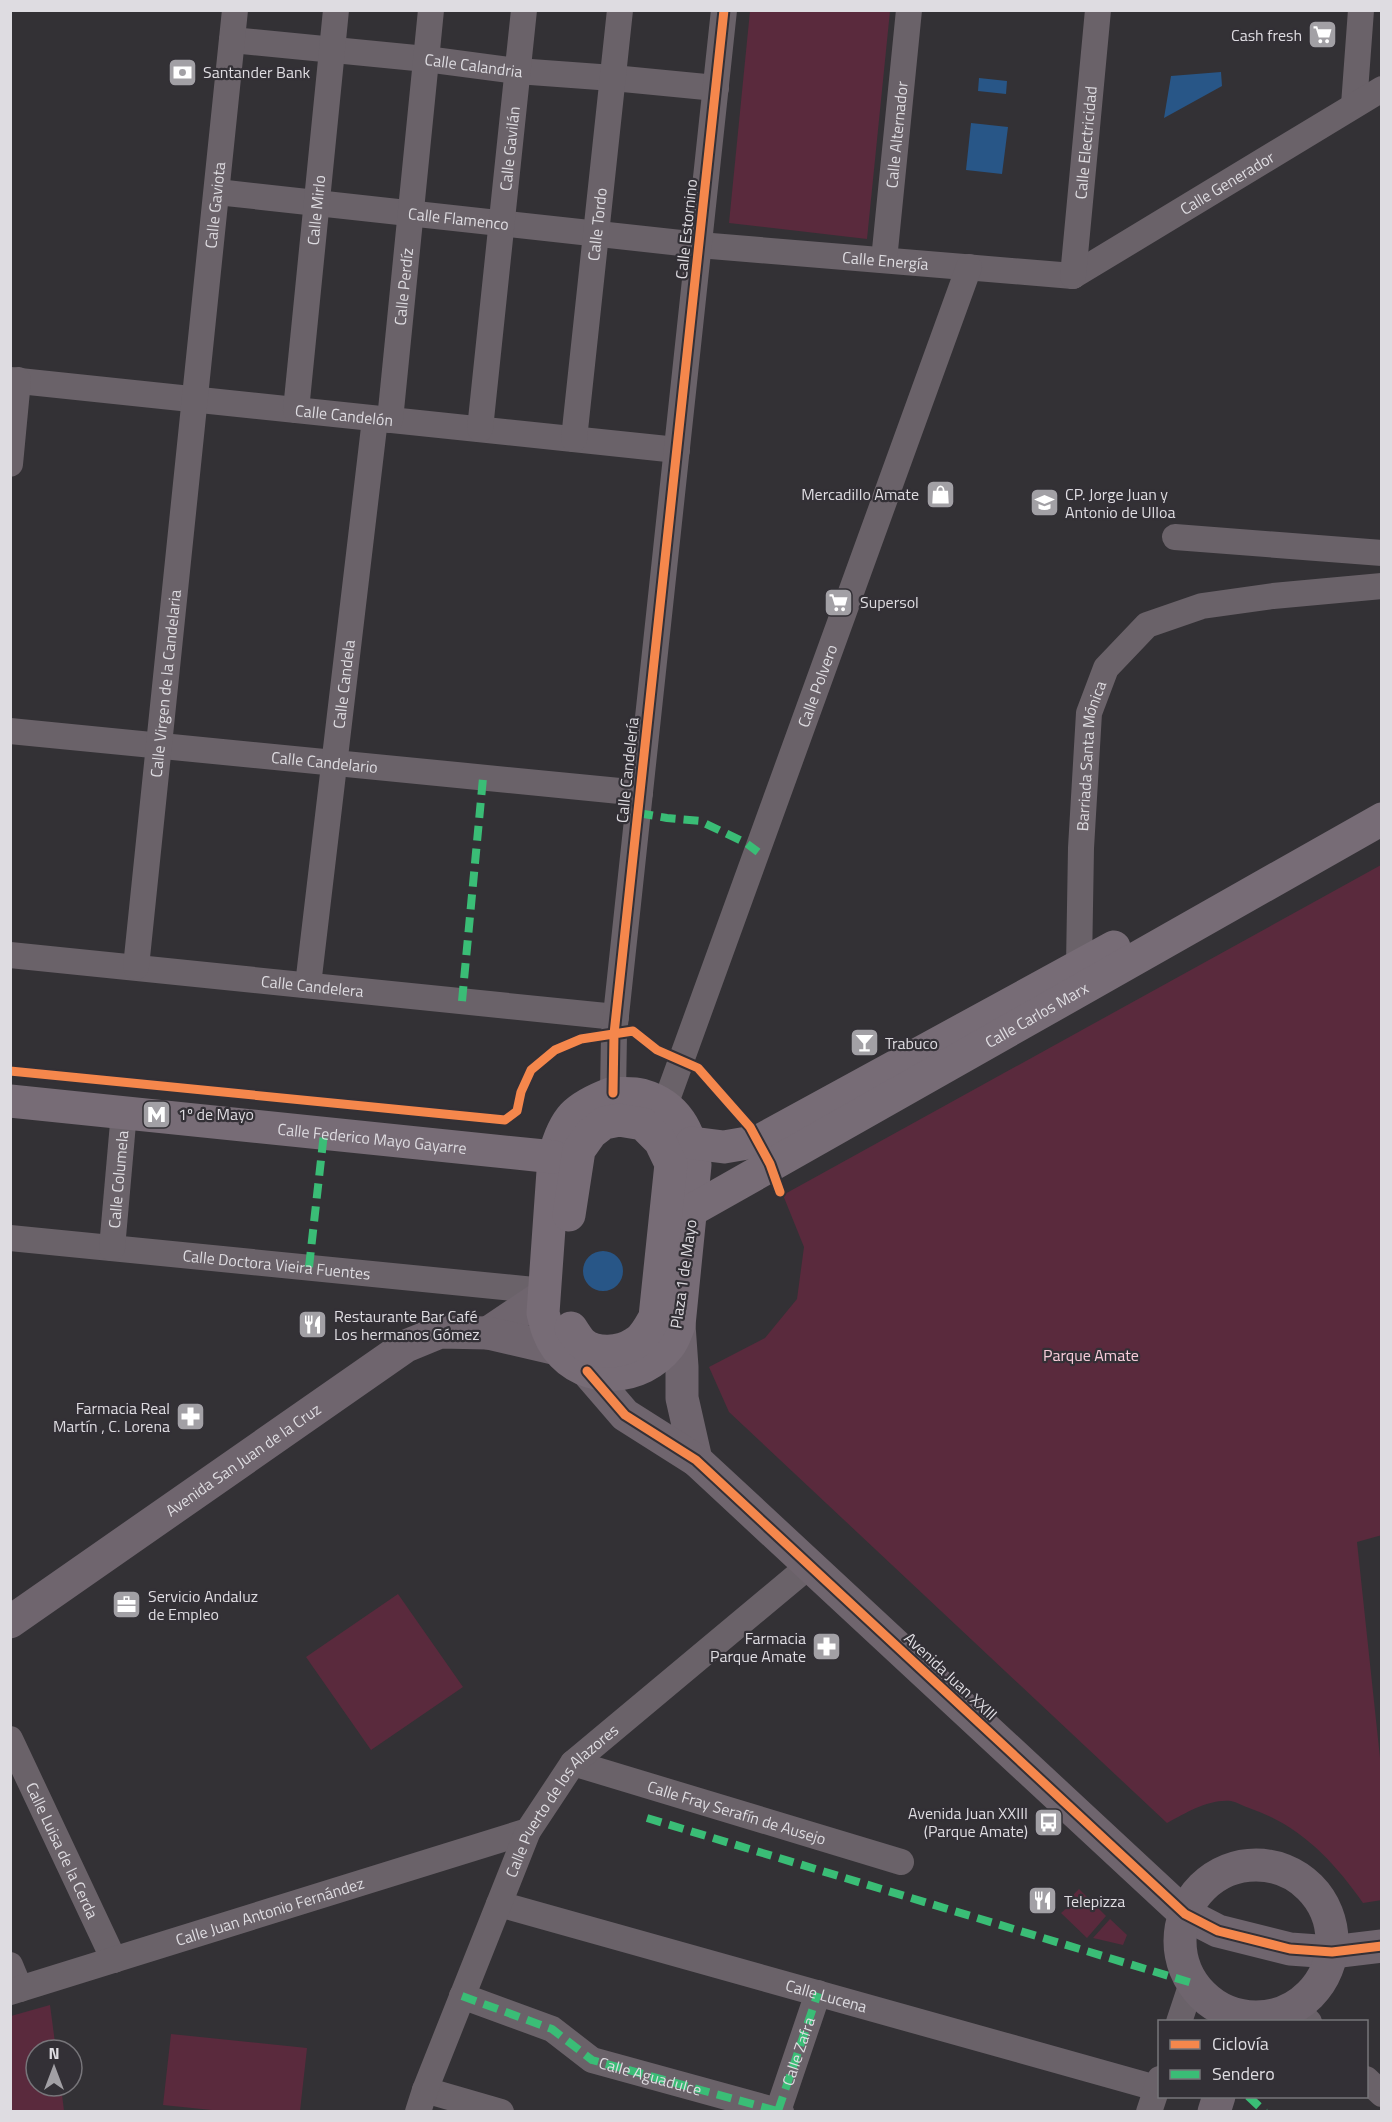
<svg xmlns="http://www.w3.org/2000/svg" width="1392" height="2122" viewBox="0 0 1392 2122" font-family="'Titillium Web',sans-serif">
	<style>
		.green { fill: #5a2a3d }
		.water { fill: #285687 }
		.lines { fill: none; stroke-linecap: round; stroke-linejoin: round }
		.street { stroke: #6a6269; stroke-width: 26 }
		.secondary { stroke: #6f656e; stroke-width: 33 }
		.primary { stroke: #776c76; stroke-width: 33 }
		.quiet { stroke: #3abd76; stroke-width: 8; stroke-dasharray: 15 8; stroke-linecap: butt }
		.cycleway-casing { stroke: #333036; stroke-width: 13 }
		.cycleway { stroke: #f5874c; stroke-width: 9 }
		.labels { text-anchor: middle; stroke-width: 4.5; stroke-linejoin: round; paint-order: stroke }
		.poi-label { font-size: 16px; fill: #dedce1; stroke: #333036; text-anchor: start }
		.street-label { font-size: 16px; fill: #dedce1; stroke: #333036 }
		.park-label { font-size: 16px; fill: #f8ccda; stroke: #333036 }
	</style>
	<rect width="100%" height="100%" fill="#333135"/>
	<path class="green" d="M750,11H890L867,239L729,223Z
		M1381,865L1382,1535L1357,1542L1381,1767L1382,1900L1363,1903C1333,1860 1299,1825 1249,1808C1243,1806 1237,1802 1231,1801C1208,1799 1186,1813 1167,1823L729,1412L709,1367L765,1338L797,1299L804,1247L783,1195Z
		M398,1594L463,1687L371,1750L306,1657Z
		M1079,1889L1106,1916L1087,1938L1061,1913L1076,1900L1072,1896Z
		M1110,1919L1127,1935L1123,1945L1093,1938Z
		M50,2005L56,2050H36V2086H61L64,2111H11V2016Z
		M171,2034L307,2048L300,2111L231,2112L163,2105Z"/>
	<path class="water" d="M1221,72L1222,86L1164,118L1171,76Z
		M979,78L1007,81L1006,94L978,91Z
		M971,123L1008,127L1002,174L966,170Z
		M583 1271a20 20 0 1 1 40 0a20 20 0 1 1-40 0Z"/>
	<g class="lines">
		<g class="street">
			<path id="s1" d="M232,40L426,59L517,71L613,78L716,88"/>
			<path d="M1354,105L1361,10"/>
			<path id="s2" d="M217,192L699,245L1073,276"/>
			<path id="s3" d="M884,260L909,10"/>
			<path id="s4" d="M1073,276L1382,89"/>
			<path id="s5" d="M1073,276L1098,10"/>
			<path id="s6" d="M10,380L677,450"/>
			<path id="s7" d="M296,410L336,10"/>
			<path id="s8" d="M390,420L431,10"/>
			<path id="s9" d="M480,429L524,10"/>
			<path id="s10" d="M574,439L620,10"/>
			<path d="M10,464L18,380"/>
			<path d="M1175,537L1382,553"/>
			<path id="s11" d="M10,731L640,793"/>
			<path id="s12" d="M10,955L616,1017"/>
			<path id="s13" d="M1079,965L1081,848L1089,713L1106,668L1147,625L1202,606L1273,596L1382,586"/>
			<path id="s14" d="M136,967L235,10"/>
			<path id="s15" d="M308,985L375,419"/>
			<path d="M613,1093L614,1034L724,10"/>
			<path id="s16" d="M665,1105L969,267"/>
			<path id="s17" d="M10,1238L544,1291"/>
			<path id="s18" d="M112,1248L124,1112"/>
			<path id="s19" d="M10,1739L114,1960"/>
			<path id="s20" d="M573,1763L901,1862"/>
			<path id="s21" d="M499,1904L1156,2088"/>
			<path d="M10,1965L20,1989"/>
			<path id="s22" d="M10,1992L528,1831"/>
			<path d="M462,1996L552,2029L592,2060L781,2112"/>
			<path d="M1295,2007L1309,2022"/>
			<path d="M1179,2022L1192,1983"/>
			<path d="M1366,2079L1382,2094"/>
			<path d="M425,2090L501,2112"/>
			<path d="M778,2111L818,1993"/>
			<path id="s23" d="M418,2112L425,2090L528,1831L573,1763L810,1565"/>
			<path d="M1149,2112L1160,2079"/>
		</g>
		<g class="secondary">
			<path d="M679,1325L682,1367V1398L696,1460"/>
			<path d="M488,1333L543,1296"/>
			<path d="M587,1371L625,1415L696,1460L1185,1914L1218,1931L1290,1949L1332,1952L1382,1946"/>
			<path id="s24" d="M10,1622L406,1346L440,1332L488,1333L557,1349"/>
			<circle cx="1256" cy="1941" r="76"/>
			<path d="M1214,2112L1219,2096"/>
		</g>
		<g class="primary">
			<path d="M613,1093C622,1094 633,1093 642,1095C677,1105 690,1131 695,1165L679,1325C676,1332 674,1340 669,1346C642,1381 585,1386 557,1348C549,1337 546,1326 543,1313L554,1157C564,1118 575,1107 613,1093Z"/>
			<path id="s25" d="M10,1101L554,1157"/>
			<path d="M692,1143L724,1147L759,1141L1114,947"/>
			<path id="s26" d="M692,1210L1382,819"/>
			<path d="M569,1215L579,1150L591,1133L604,1123L619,1120L643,1124L660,1141L671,1164L655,1317C650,1326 644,1338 635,1343C620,1353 596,1355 582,1343C578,1339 574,1332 571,1328"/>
		</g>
		<g class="quiet">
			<path d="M638,813L667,818L700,821L746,843L758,852"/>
			<path d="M462,1001L483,778"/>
			<path d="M309,1267L324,1133"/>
			<path d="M647,1818L1192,1983"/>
			<path id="s27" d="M462,1996L552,2029L592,2060L781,2112"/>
			<path d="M1248,2096L1265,2112"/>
			<path id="s28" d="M778,2111L818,1993"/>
		</g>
		<defs>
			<path id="cycleway" d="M10,1071L505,1120L517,1111L521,1092L531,1070L555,1050L581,1039L633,1031L657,1050L698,1068L750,1127L770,1164L780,1192
				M613,1093L614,1034L724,10
				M587,1371L625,1415L696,1460L1185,1914L1218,1931L1290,1949L1332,1952L1382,1946"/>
		</defs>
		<use href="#cycleway" class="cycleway-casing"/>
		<use href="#cycleway" class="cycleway"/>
	</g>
	<defs>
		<symbol id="supermarket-square" viewBox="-11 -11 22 22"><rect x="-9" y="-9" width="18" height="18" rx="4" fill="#a2a0a5" stroke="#333036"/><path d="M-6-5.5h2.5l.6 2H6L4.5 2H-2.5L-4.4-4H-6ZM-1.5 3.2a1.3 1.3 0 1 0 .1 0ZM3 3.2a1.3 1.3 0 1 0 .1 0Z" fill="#fff"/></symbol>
		<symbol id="bank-square" viewBox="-11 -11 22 22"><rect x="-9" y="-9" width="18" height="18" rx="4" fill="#a2a0a5" stroke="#333036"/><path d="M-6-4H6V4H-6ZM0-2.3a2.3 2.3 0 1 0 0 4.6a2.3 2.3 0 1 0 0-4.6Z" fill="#fff"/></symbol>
		<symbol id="shop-square" viewBox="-11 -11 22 22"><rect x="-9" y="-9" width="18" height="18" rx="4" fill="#a2a0a5" stroke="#333036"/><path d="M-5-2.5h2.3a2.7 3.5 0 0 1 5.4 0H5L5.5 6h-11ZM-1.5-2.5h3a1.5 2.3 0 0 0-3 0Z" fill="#fff"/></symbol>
		<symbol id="school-square" viewBox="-11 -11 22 22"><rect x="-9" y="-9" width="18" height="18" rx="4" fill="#a2a0a5" stroke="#333036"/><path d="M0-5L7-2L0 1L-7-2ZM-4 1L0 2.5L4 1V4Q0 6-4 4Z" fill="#fff"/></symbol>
		<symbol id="bar-square" viewBox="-11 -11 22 22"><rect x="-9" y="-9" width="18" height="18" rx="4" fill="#a2a0a5" stroke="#333036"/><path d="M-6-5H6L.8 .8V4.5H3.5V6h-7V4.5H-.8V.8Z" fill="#fff"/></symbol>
		<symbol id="metro-square" viewBox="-11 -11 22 22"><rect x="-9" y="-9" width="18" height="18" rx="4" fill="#a2a0a5" stroke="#333036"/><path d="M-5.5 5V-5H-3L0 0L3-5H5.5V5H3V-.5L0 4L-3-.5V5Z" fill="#fff"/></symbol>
		<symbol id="restaurant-square" viewBox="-11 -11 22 22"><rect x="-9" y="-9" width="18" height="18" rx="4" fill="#a2a0a5" stroke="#333036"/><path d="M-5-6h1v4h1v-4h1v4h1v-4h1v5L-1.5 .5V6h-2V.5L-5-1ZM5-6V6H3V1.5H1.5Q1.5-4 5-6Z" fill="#fff"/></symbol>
		<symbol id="pharmacy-square" viewBox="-11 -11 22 22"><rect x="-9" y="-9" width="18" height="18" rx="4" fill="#a2a0a5" stroke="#333036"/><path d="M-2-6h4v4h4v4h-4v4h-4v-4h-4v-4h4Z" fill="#fff"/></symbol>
		<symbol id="office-square" viewBox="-11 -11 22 22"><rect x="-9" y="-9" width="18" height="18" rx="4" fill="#a2a0a5" stroke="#333036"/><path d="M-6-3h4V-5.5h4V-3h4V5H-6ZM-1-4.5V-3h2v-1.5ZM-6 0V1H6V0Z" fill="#fff"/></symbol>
		<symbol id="bus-square" viewBox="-11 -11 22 22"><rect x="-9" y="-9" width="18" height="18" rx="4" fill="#a2a0a5" stroke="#333036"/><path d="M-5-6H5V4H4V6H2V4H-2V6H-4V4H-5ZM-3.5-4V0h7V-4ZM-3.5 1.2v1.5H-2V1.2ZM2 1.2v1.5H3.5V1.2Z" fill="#fff"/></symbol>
	</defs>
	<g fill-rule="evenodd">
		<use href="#supermarket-square" x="1306" y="18" width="33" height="33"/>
		<use href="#bank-square" x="166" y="56" width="33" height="33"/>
		<use href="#shop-square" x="924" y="478" width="33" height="33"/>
		<use href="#school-square" x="1028" y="486" width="33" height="33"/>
		<use href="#supermarket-square" x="822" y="586" width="33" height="33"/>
		<use href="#bar-square" x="848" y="1026" width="33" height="33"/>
		<use href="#metro-square" x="140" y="1098" width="33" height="33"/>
		<use href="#restaurant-square" x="296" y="1308" width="33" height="33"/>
		<use href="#pharmacy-square" x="174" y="1400" width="33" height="33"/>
		<use href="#office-square" x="110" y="1588" width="33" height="33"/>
		<use href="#pharmacy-square" x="810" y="1630" width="33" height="33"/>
		<use href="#bus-square" x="1032" y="1806" width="33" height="33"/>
		<use href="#restaurant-square" x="1026" y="1884" width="33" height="33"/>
	</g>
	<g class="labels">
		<g class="poi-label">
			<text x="1302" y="41" text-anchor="end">Cash fresh</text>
			<text x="203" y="78">Santander Bank</text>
			<text x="919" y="500" text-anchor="end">Mercadillo Amate</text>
			<text x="1065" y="500">CP. Jorge Juan y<tspan x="1065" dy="18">Antonio de Ulloa</tspan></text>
			<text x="860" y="608">Supersol</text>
			<text x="885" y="1049">Trabuco</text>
			<text x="178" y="1120">1º de Mayo</text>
			<text x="334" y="1322">Restaurante Bar Café<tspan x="334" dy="18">Los hermanos Gómez</tspan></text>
			<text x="170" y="1414" text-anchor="end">Farmacia Real<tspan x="170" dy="18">Martín , C. Lorena</tspan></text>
			<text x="148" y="1602">Servicio Andaluz<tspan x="148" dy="18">de Empleo</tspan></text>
			<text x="806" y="1644" text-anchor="end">Farmacia<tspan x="806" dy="18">Parque Amate</tspan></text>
			<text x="1028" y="1819" text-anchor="end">Avenida Juan XXIII<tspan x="1028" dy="18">(Parque Amate)</tspan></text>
			<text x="1064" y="1907">Telepizza</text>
		</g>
		<g class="street-label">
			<text dy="6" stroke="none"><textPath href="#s1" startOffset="243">Calle Calandria</textPath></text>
			<text dy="6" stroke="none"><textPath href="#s3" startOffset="126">Calle Alternador</textPath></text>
			<text dy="6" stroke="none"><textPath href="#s5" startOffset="134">Calle Electricidad</textPath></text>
			<text dy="6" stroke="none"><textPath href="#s9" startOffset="282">Calle Gavilán</textPath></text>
			<text dy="6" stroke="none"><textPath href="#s4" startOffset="180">Calle Generador</textPath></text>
			<text dy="6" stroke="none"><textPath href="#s14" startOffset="766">Calle Gaviota</textPath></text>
			<text dy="6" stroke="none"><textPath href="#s7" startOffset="201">Calle Mirlo</textPath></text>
			<text dy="6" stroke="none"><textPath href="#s2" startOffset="243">Calle Flamenco</textPath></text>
			<text dy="6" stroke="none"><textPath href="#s10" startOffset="216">Calle Tordo</textPath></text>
			<text transform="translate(686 229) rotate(-84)" y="6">Calle Estornino</text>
			<text dy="6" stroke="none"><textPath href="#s2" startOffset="672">Calle Energía</textPath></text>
			<text dy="6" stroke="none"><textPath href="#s8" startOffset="134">Calle Perdíz</textPath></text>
			<text dy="6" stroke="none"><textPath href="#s6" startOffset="336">Calle Candelón</textPath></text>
			<text dy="6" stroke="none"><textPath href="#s14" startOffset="285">Calle Virgen de la Candelaria</textPath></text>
			<text dy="6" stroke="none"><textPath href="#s15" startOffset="303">Calle Candela</textPath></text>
			<text dy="6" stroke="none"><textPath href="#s16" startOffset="446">Calle Polvero</textPath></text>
			<text dy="6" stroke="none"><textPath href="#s13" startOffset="210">Barriada Santa Mónica</textPath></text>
			<text dy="6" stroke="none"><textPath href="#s11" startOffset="316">Calle Candelario</textPath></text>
			<text transform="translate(627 770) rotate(-84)" y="6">Calle Candelería</text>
			<text dy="6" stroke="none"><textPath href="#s12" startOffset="304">Calle Candelera</textPath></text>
			<text dy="6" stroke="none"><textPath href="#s26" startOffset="396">Calle Carlos Marx</textPath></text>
			<text dy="6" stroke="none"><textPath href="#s25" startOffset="364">Calle Federico Mayo Gayarre</textPath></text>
			<text dy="6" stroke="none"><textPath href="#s18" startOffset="69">Calle Columela</textPath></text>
			<text dy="6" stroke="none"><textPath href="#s17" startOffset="268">Calle Doctora Vieira Fuentes</textPath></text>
			<text transform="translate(683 1274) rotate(-82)" y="6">Plaza 1 de Mayo</text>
			<text dy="6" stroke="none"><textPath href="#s24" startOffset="284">Avenida San Juan de la Cruz</textPath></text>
			<text transform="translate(951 1676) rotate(43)" y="6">Avenida Juan XXIII</text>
			<text dy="6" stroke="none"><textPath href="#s23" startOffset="346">Calle Puerto de los Alazores</textPath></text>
			<text dy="6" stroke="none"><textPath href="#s20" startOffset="171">Calle Fray Serafín de Ausejo</textPath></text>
			<text dy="6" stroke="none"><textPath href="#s19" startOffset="123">Calle Luisa de la Cerda</textPath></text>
			<text dy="6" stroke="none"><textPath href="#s22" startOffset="272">Calle Juan Antonio Fernández</textPath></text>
			<text dy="6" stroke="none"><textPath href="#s21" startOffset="340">Calle Lucena</textPath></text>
			<text dy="6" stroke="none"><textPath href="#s28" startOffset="63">Calle Zafra</textPath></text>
			<text dy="6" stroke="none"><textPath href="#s27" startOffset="207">Calle Aguadulce</textPath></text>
		</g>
		<g class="park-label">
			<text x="1091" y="1361">Parque Amate</text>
		</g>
	</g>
	<rect width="1392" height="2122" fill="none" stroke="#dedce1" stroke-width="24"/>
	<rect x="1158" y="2020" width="210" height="78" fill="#333036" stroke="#77757a" stroke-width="1.5"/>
	<rect x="1170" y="2040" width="30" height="9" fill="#f5874c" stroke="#77757a" stroke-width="1.5"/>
	<text x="1212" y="2050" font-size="18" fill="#dedce1">Ciclovía</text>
	<rect x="1170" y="2070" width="30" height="9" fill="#3abd76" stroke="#77757a" stroke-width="1.5"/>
	<text x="1212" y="2080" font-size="18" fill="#dedce1">Sendero</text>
	<g transform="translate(54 2068)"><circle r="28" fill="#333036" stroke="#77757a" stroke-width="1.5"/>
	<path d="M0-4.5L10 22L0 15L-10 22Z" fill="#a2a0a5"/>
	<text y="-9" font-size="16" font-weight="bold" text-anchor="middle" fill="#dedce1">N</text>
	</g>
</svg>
